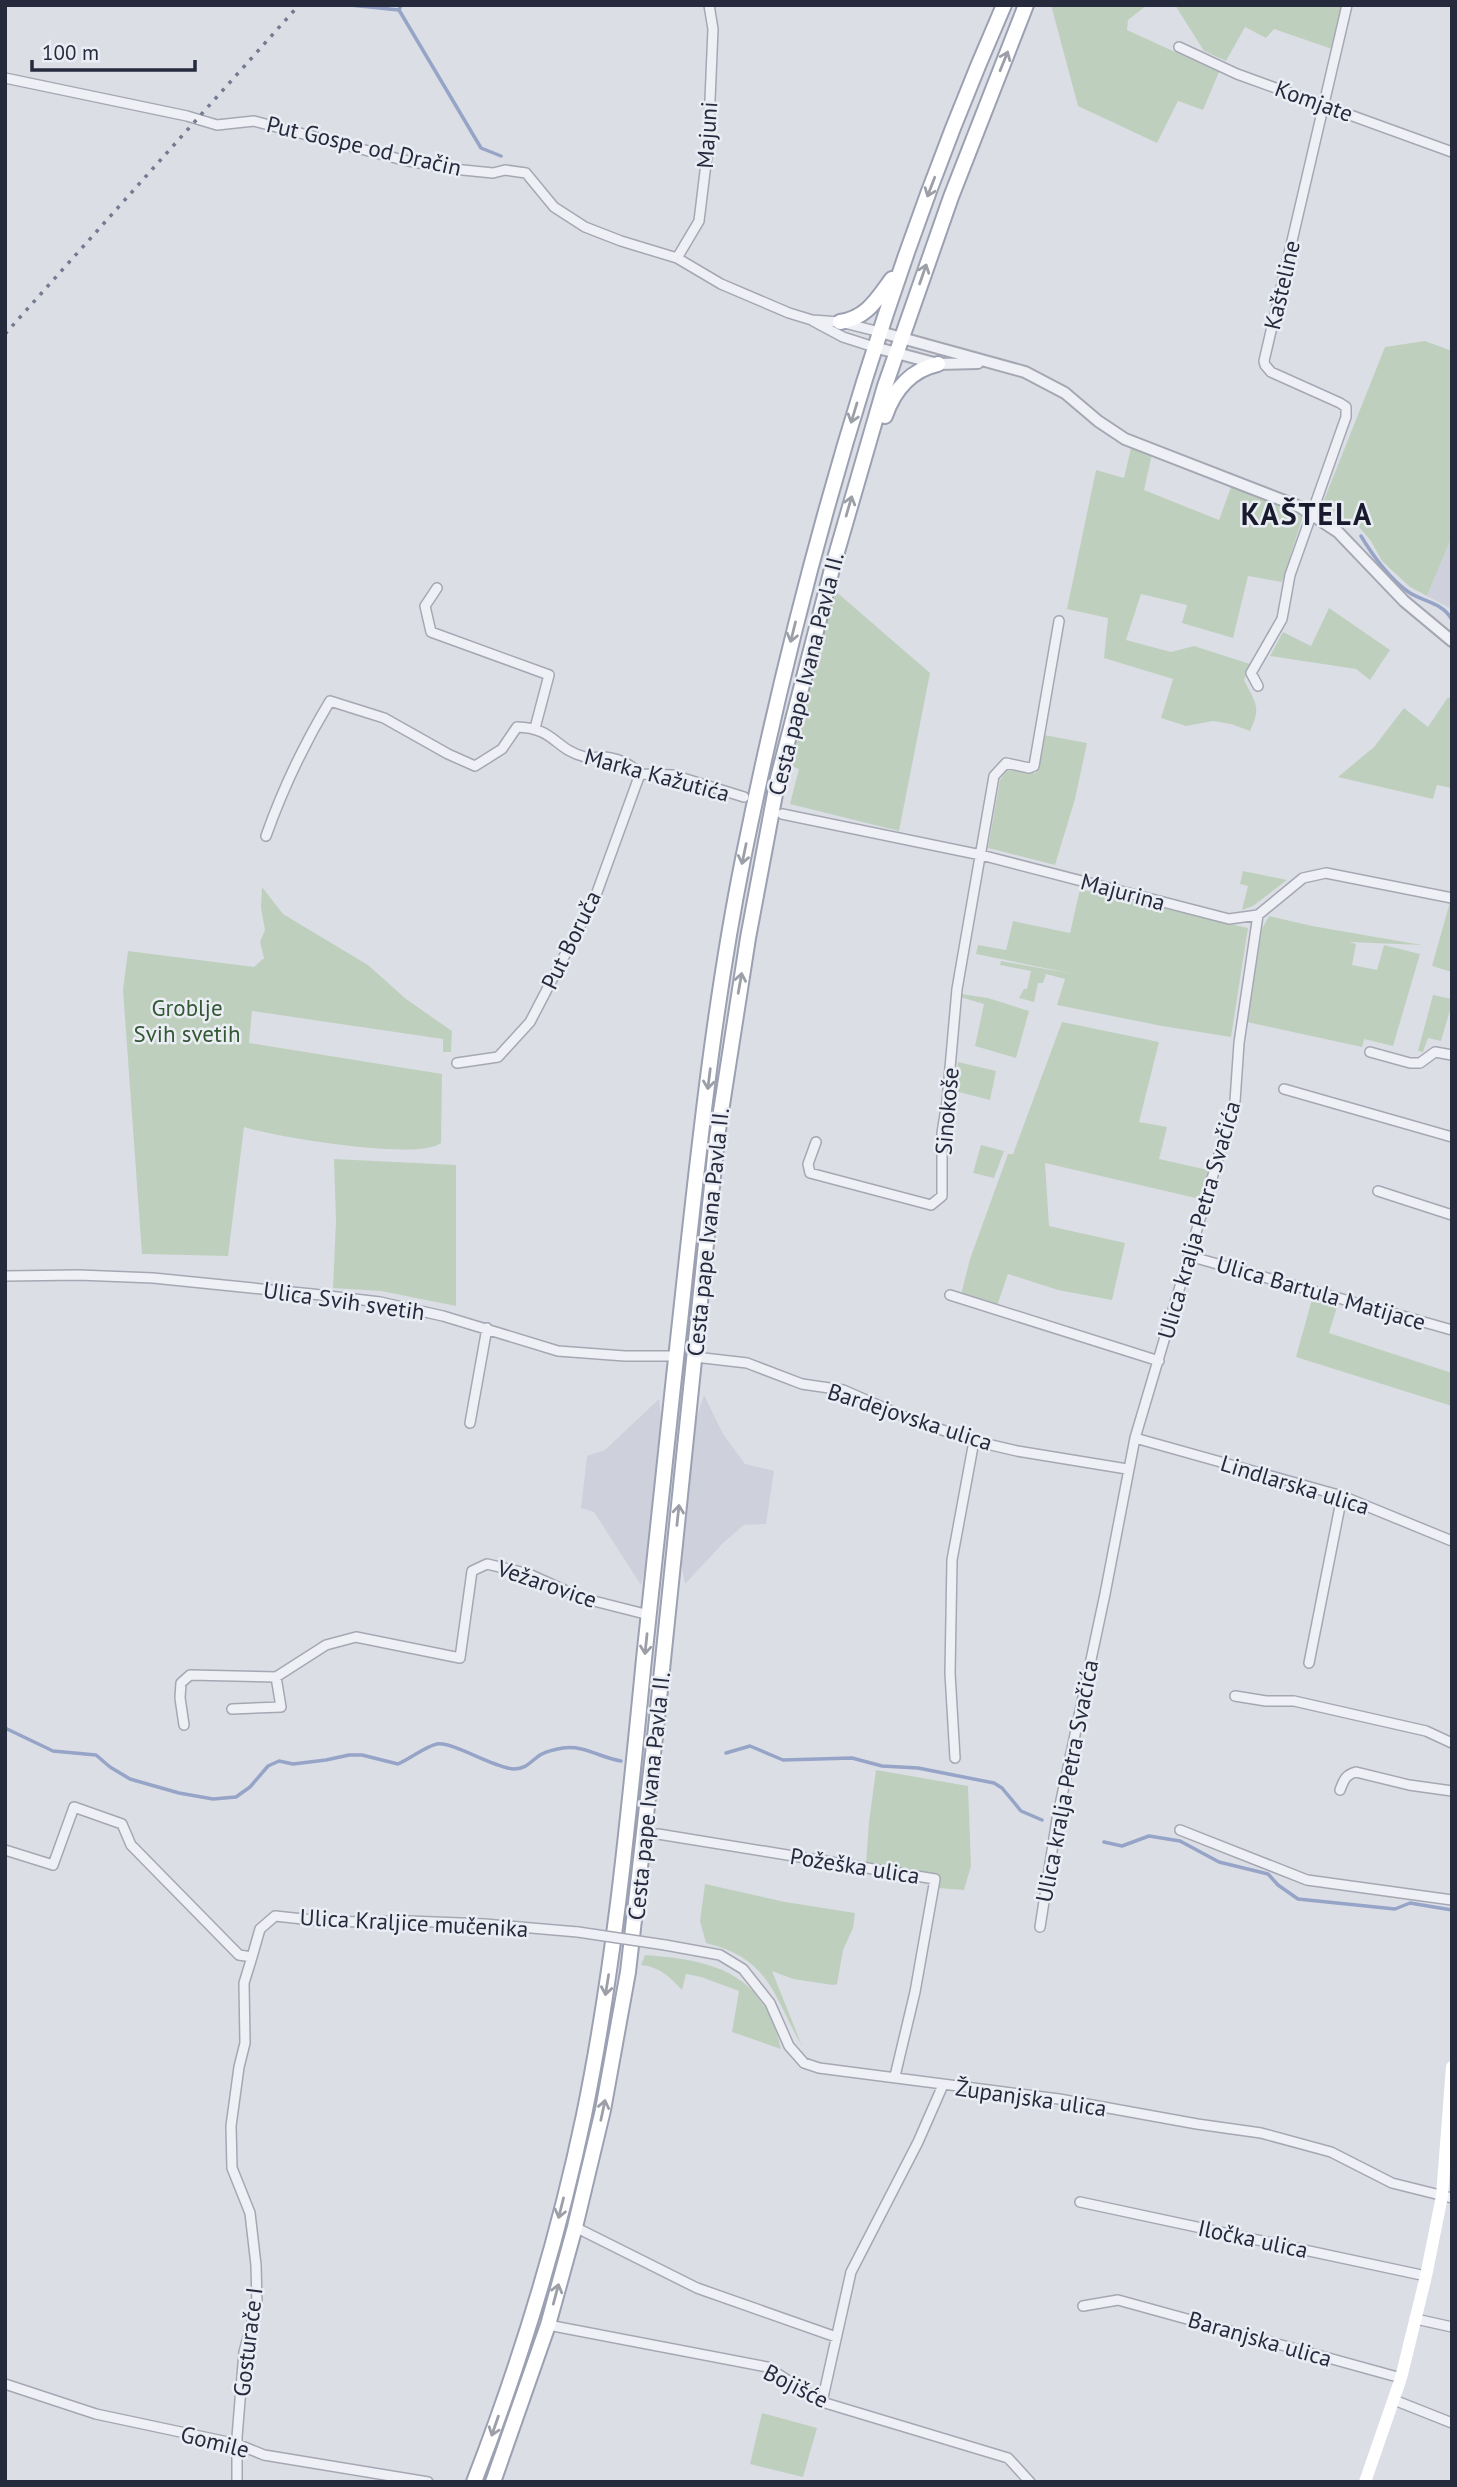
<svg xmlns="http://www.w3.org/2000/svg" width="1457" height="2487" viewBox="0 0 1457 2487" font-family="'PT Sans',sans-serif">
	<style>
		.built { fill: #ced0db }
		.green { fill: #bed0bd }
		.lines { fill: none; stroke-linecap: round; stroke-linejoin: round }
		.stream { stroke: #96a4c7; stroke-width: 3.5 }
		.minor-casing { stroke: #a5a8b3; stroke-width: 12 }
		.tertiary-casing { stroke: #a5a8b3; stroke-width: 14 }
		.primary-casing { stroke: #9ba0b2; stroke-width: 18 }
		.minor { stroke: #eff0f5; stroke-width: 9 }
		.tertiary { stroke: #eff0f5; stroke-width: 10 }
		.secondary { stroke: #fff; stroke-width: 12 }
		.primary { stroke: #fff; stroke-width: 14 }
		.rail { stroke: #767a90; stroke-width: 3.5; stroke-dasharray: 3.5 7; stroke-linecap: butt }
		.minor-bridge-casing { stroke: #a5a8b3; stroke-width: 12; stroke-linecap: butt }
		.minor-bridge { stroke: #eff0f5; stroke-width: 9 }
		.oneway { stroke: #9d9fa8 }
		.labels { text-anchor: middle; stroke-width: 5; stroke-linejoin: round; paint-order: stroke }
		.street-label { font-size: 23px; fill: #262a3d; stroke: #ebedf4 }
		.park-label { font-size: 23px; fill: #335834; stroke: #ebedf4 }
		.district-label { font-size: 30px; font-weight: bold; letter-spacing: 2px; fill: #181b2d; stroke: #ebedf4 }
	</style>
	<rect width="100%" height="100%" fill="#dcdee6"/>
	<path class="built" d="M1452,536V609L1427,596Z
		M704,1395L723,1434L745,1464L774,1471L766,1524L744,1525L724,1542L685,1584L680,1556L694,1425Z
		M659,1399L662,1428L649,1552L641,1585L594,1512L581,1508L587,1456L605,1450Z"/>
	<path class="green" d="M1051,5H1147L1128,20L1127,30L1219,72L1203,110L1178,101L1157,143L1078,106Z
		M1175,5H1343L1332,49L1274,29L1266,38L1245,27L1226,61L1204,51Z
		M1425,341L1452,351V536L1427,596L1410,587L1382,561L1371,541L1359,527L1322,505L1385,347Z
		M1131,448L1152,454L1144,490L1219,520L1231,487L1303,516L1282,582L1248,576L1233,638L1182,623L1187,605L1141,594L1126,640L1171,652L1194,646L1250,664L1244,680C1255,702 1262,707 1250,731L1231,724L1213,721L1186,726L1161,718L1173,679L1104,658L1108,618L1067,609L1096,470L1124,478Z
		M833,589L930,673L899,831L790,804L799,769L791,766Z
		M1329,608L1390,650L1370,680L1356,669L1270,656L1283,632L1311,646Z
		M1448,697L1452,700V788L1437,785L1433,799L1338,777L1374,747L1404,708L1428,727Z
		M1044,735L1087,743L1075,799L1055,865L988,848L1000,780L1007,770L1036,773Z
		M1243,871L1287,880L1253,906L1242,910L1248,886L1240,884Z
		M262,887L283,914L368,965L406,999L452,1031L451,1052H443V1039L252,1011L249,1043L442,1074L441,1143C420,1161 274,1137 244,1127L228,1256L142,1254L123,990L128,951L254,967L264,958L260,942L265,930L261,908Z
		M1080,889L1248,928L1231,1037L1162,1026L1057,1005L1065,979L1046,974L1043,983H1038L1034,1002L1019,998L1024,989H1027L1031,971L1000,965L1001,961L1074,974L976,954L978,945L1006,950L1013,921L1070,933Z
		M1450,902L1452,903V972L1432,966Z
		M1269,916L1312,926L1422,945L1349,942L1356,944L1352,965L1377,970L1384,945L1420,954L1393,1046L1364,1039L1362,1047L1247,1022L1262,929Z
		M961,994L988,998L1029,1011L1016,1058L975,1046L984,1004L960,997Z
		M1433,995L1452,999V1010H1450L1441,1041L1428,1038L1423,1052L1418,1051Z
		M1062,1022L1159,1042L1139,1122L1167,1127L1159,1159L1208,1170L1200,1199L1045,1163L1049,1226L1125,1243L1112,1300L1058,1290L1008,1274L997,1306L961,1295L970,1259L1008,1154H1013Z
		M958,1062L996,1071L990,1100L955,1091Z
		M981,1145L1004,1151L994,1178L973,1173Z
		M334,1159L456,1165V1306L381,1291L333,1288L336,1220Z
		M1312,1299L1337,1307L1329,1333L1452,1373V1406L1296,1357Z
		M876,1770L968,1786L971,1866L964,1890L938,1888L936,1875L866,1864L869,1822Z
		M705,1884L785,1902L855,1913L853,1928L843,1950L837,1984L833,1985L793,1979L772,1971L802,2046C773,1996 771,1959 706,1943L700,1921Z
		M645,1955C713,1960 764,1972 781,2049L732,2032L739,1991L701,1977L686,1974L682,1990C670,1977 660,1967 641,1965Z
		M762,2413L817,2428L803,2477L750,2464Z"/>
	<g class="lines">
		<path class="stream" d="M350,5L399,10
			M401,5L399,10L481,148L501,156
			M1361,536C1373,556 1387,576 1407,591C1422,602 1443,602 1452,620
			M5,1728L53,1751L96,1755L110,1767L130,1779L179,1793L213,1799L236,1797L250,1787L268,1766L279,1761L293,1764L326,1760L349,1755H362L398,1764C410,1759 426,1746 437,1744C452,1741 494,1768 514,1769C528,1769 532,1759 542,1754C548,1751 557,1749 563,1748C584,1745 601,1758 621,1761
			M726,1753L750,1746L783,1760L852,1758L882,1766L918,1768L994,1783L1002,1788L1021,1811L1042,1820
			M1104,1842L1122,1846L1149,1836L1180,1841L1219,1862L1268,1874L1278,1885L1298,1899L1395,1909L1410,1903L1452,1910"/>
		<defs>
			<path id="minor" d="M1179,47L1237,74L1452,152
				M5,78L187,116L217,125L254,121L403,160L453,169L493,173L505,170L526,173L554,207L585,227L621,241L677,258L721,284L789,313L812,320L840,322L880,332
				M677,258L699,221L708,147L713,29L709,5
				M813,321L843,337L874,347
				M437,588L425,606L431,632L549,675L535,728
				M1258,686L1251,673L1282,619L1290,575L1346,417V407L1340,403L1271,372L1265,365L1264,361L1347,5
				M782,814L981,855L1229,919L1258,915L1303,878L1326,873L1452,898
				M266,836C283,788 304,744 330,701L384,718L448,754L475,766L502,749L517,727C555,728 554,749 585,757C591,759 595,757 601,757C615,757 630,763 640,774L673,775L744,797
				M1370,1052L1410,1063H1420L1435,1052L1452,1055
				M457,1063L498,1057L530,1022L596,895L640,774
				M1284,1089L1452,1137
				M816,1142L808,1164L810,1173L931,1205L942,1196V1133L947,1102L957,989L994,776L1006,763L1029,768L1034,766L1059,621
				M1378,1191L1452,1215
				M1189,1256L1452,1330
				M5,1276L79,1275L153,1278L312,1294L380,1302L443,1316L558,1351L625,1356H678
				M950,1295L1159,1361
				M695,1357L747,1363L802,1384L843,1390L905,1417L974,1441L1017,1451L1127,1469
				M470,1423L487,1328
				M1135,1438L1342,1496L1452,1541
				M1309,1663L1342,1496
				M1235,1696L1266,1701H1294L1426,1731L1452,1743
				M232,1709L281,1707L276,1677L326,1645L356,1637L460,1658L472,1571L487,1564L529,1574L582,1598L649,1615
				M184,1725L180,1698L181,1683L190,1675L276,1677
				M955,1758L950,1673L952,1560L974,1441
				M1340,1790C1344,1780 1345,1775 1356,1772L1409,1785L1452,1791
				M1180,1830L1307,1880L1452,1900
				M658,1834L935,1879L915,1992L895,2076
				M5,1850L53,1865L74,1807L122,1824L131,1845L239,1955L252,1957L260,1929L275,1916L331,1922L409,1921L485,1924L578,1932
				M1040,1927L1057,1819L1105,1594L1135,1438L1235,1101L1239,1043L1258,915
				M665,1945L720,1955L743,1969L770,2003L789,2046L804,2063L819,2068L1059,2099L1197,2124L1261,2133L1331,2152L1392,2183L1452,2198
				M1080,2202L1426,2276
				M575,2227L697,2288L836,2337
				M1083,2306L1118,2300L1401,2378
				M1416,2319L1452,2327
				M548,2325L767,2367L822,2402L1008,2458L1030,2482
				M5,2384L96,2414L237,2444L264,2455L428,2482
				M1394,2400L1452,2423
				M822,2402L851,2272L918,2142L943,2085
				M237,2482V2437L244,2352L257,2304L256,2265L250,2213L232,2168L231,2126L239,2067L245,2043L244,1983L252,1957"/>
			<path id="tertiary" d="M880,332L1025,372L1065,393L1098,421L1125,439L1300,507L1338,532L1404,601L1452,641
				M874,347L938,364L978,363"/>
			<path id="primary" d="M840,322C867,318 877,299 892,279
				M885,416C894,390 911,370 938,364
				M474,2482C520,2363 558,2239 584,2115C615,1964 629,1811 644,1659C658,1519 674,1379 689,1239C703,1112 718,984 743,859C802,567 884,279 1004,5
				M493,2482L548,2325L575,2227L603,2110L628,1972L656,1728L717,1137L748,938L778,778L832,569L885,386L951,197L1026,5"/>
		</defs>
		<use href="#minor" class="minor-casing"/>
		<use href="#tertiary" class="tertiary-casing"/>
		<use href="#primary" class="primary-casing"/>
		<use href="#minor" class="minor"/>
		<use href="#tertiary" class="tertiary"/>
		<path class="secondary" d="M1365,2482L1401,2378L1426,2276L1442,2196L1452,2067"/>
		<use href="#primary" class="primary"/>
		<path class="rail" d="M5,334L299,5"/>
		<defs>
			<path id="minor-bridge" d="M578,1932L665,1945"/>
		</defs>
		<use href="#minor-bridge" class="minor-bridge-casing"/>
		<use href="#minor-bridge" class="minor-bridge"/>
	</g>
	<defs><path id="oneway-shaft" d="M-6 0H5M1.5-3L5.5 0L1.5 3" fill="none" stroke-width="1.6" stroke-linecap="round" stroke-linejoin="round" transform="scale(1.75)"/></defs>
	<g class="oneway">
		<use href="#oneway-shaft" transform="translate(1004 61) rotate(-68)"/>
		<use href="#oneway-shaft" transform="translate(931 187) rotate(111)"/>
		<use href="#oneway-shaft" transform="translate(923 274) rotate(-71)"/>
		<use href="#oneway-shaft" transform="translate(854 413) rotate(107)"/>
		<use href="#oneway-shaft" transform="translate(849 506) rotate(-74)"/>
		<use href="#oneway-shaft" transform="translate(793 632) rotate(104)"/>
		<use href="#oneway-shaft" transform="translate(744 854) rotate(102)"/>
		<use href="#oneway-shaft" transform="translate(740 983) rotate(-80)"/>
		<use href="#oneway-shaft" transform="translate(709 1079) rotate(97)"/>
		<use href="#oneway-shaft" transform="translate(678 1515) rotate(-84)"/>
		<use href="#oneway-shaft" transform="translate(646 1644) rotate(96)"/>
		<use href="#oneway-shaft" transform="translate(607 1985) rotate(99)"/>
		<use href="#oneway-shaft" transform="translate(603 2110) rotate(-78)"/>
		<use href="#oneway-shaft" transform="translate(561 2208) rotate(104)"/>
		<use href="#oneway-shaft" transform="translate(556 2294) rotate(-75)"/>
		<use href="#oneway-shaft" transform="translate(495 2426) rotate(109)"/>
	</g>
	<g class="labels">
		<g class="street-label">
			<text transform="translate(1314 101) rotate(20)" y="8">Komjate</text>
			<text transform="translate(707 135) rotate(-86)" y="8">Majuni</text>
			<text transform="translate(364 146) rotate(13)" y="8">Put Gospe od Dračin</text>
			<text transform="translate(1282 285) rotate(-77)" y="8">Kašteline</text>
			<text transform="translate(806 674) rotate(-76)" y="8">Cesta pape Ivana Pavla II.</text>
			<text transform="translate(657 775) rotate(15)" y="8">Marka Kažutića</text>
			<text transform="translate(1123 892) rotate(15)" y="8">Majurina</text>
			<text transform="translate(571 940) rotate(-64)" y="8">Put Boruča</text>
			<text transform="translate(947 1111) rotate(-85)" y="8">Sinokoše</text>
			<text transform="translate(1199 1220) rotate(-74)" y="8">Ulica kralja Petra Svačića</text>
			<text transform="translate(708 1232) rotate(-84)" y="8">Cesta pape Ivana Pavla II.</text>
			<text transform="translate(1321 1293) rotate(16)" y="8">Ulica Bartula Matijace</text>
			<text transform="translate(344 1301) rotate(8)" y="8">Ulica Svih svetih</text>
			<text transform="translate(910 1417) rotate(18)" y="8">Bardejovska ulica</text>
			<text transform="translate(1295 1485) rotate(17)" y="8">Lindlarska ulica</text>
			<text transform="translate(547 1584) rotate(19)" y="8">Vežarovice</text>
			<text transform="translate(1067 1781) rotate(-79)" y="8">Ulica kralja Petra Svačića</text>
			<text transform="translate(649 1796) rotate(-84)" y="8">Cesta pape Ivana Pavla II.</text>
			<text transform="translate(855 1866) rotate(9)" y="8">Požeška ulica</text>
			<text transform="translate(414 1923) rotate(3)" y="8">Ulica Kraljice mučenika</text>
			<text transform="translate(1031 2098) rotate(8)" y="8">Županjska ulica</text>
			<text transform="translate(1253 2239) rotate(12)" y="8">Iločka ulica</text>
			<text transform="translate(1260 2339) rotate(16)" y="8">Baranjska ulica</text>
			<text transform="translate(248 2342) rotate(-83)" y="8">Gosturače I</text>
			<text transform="translate(796 2386) rotate(27)" y="8">Bojišće</text>
			<text transform="translate(215 2442) rotate(14)" y="8">Gomile</text>
		</g>
		<g class="park-label">
			<text x="187" y="1016">Groblje<tspan x="187" dy="26">Svih svetih</tspan></text>
		</g>
		<g class="district-label">
			<text x="1307" y="525">KAŠTELA</text>
		</g>
	</g>
	<rect width="1457" height="2487" fill="none" stroke="#262a3d" stroke-width="14"/>
	<path d="M32 60v10h163v-10" fill="none" stroke="#262a3d" stroke-width="3.5"/>
	<text x="42" y="60" font-size="21" fill="#262a3d" stroke="#ebedf4" stroke-width="5" paint-order="stroke">100 m</text>
</svg>
